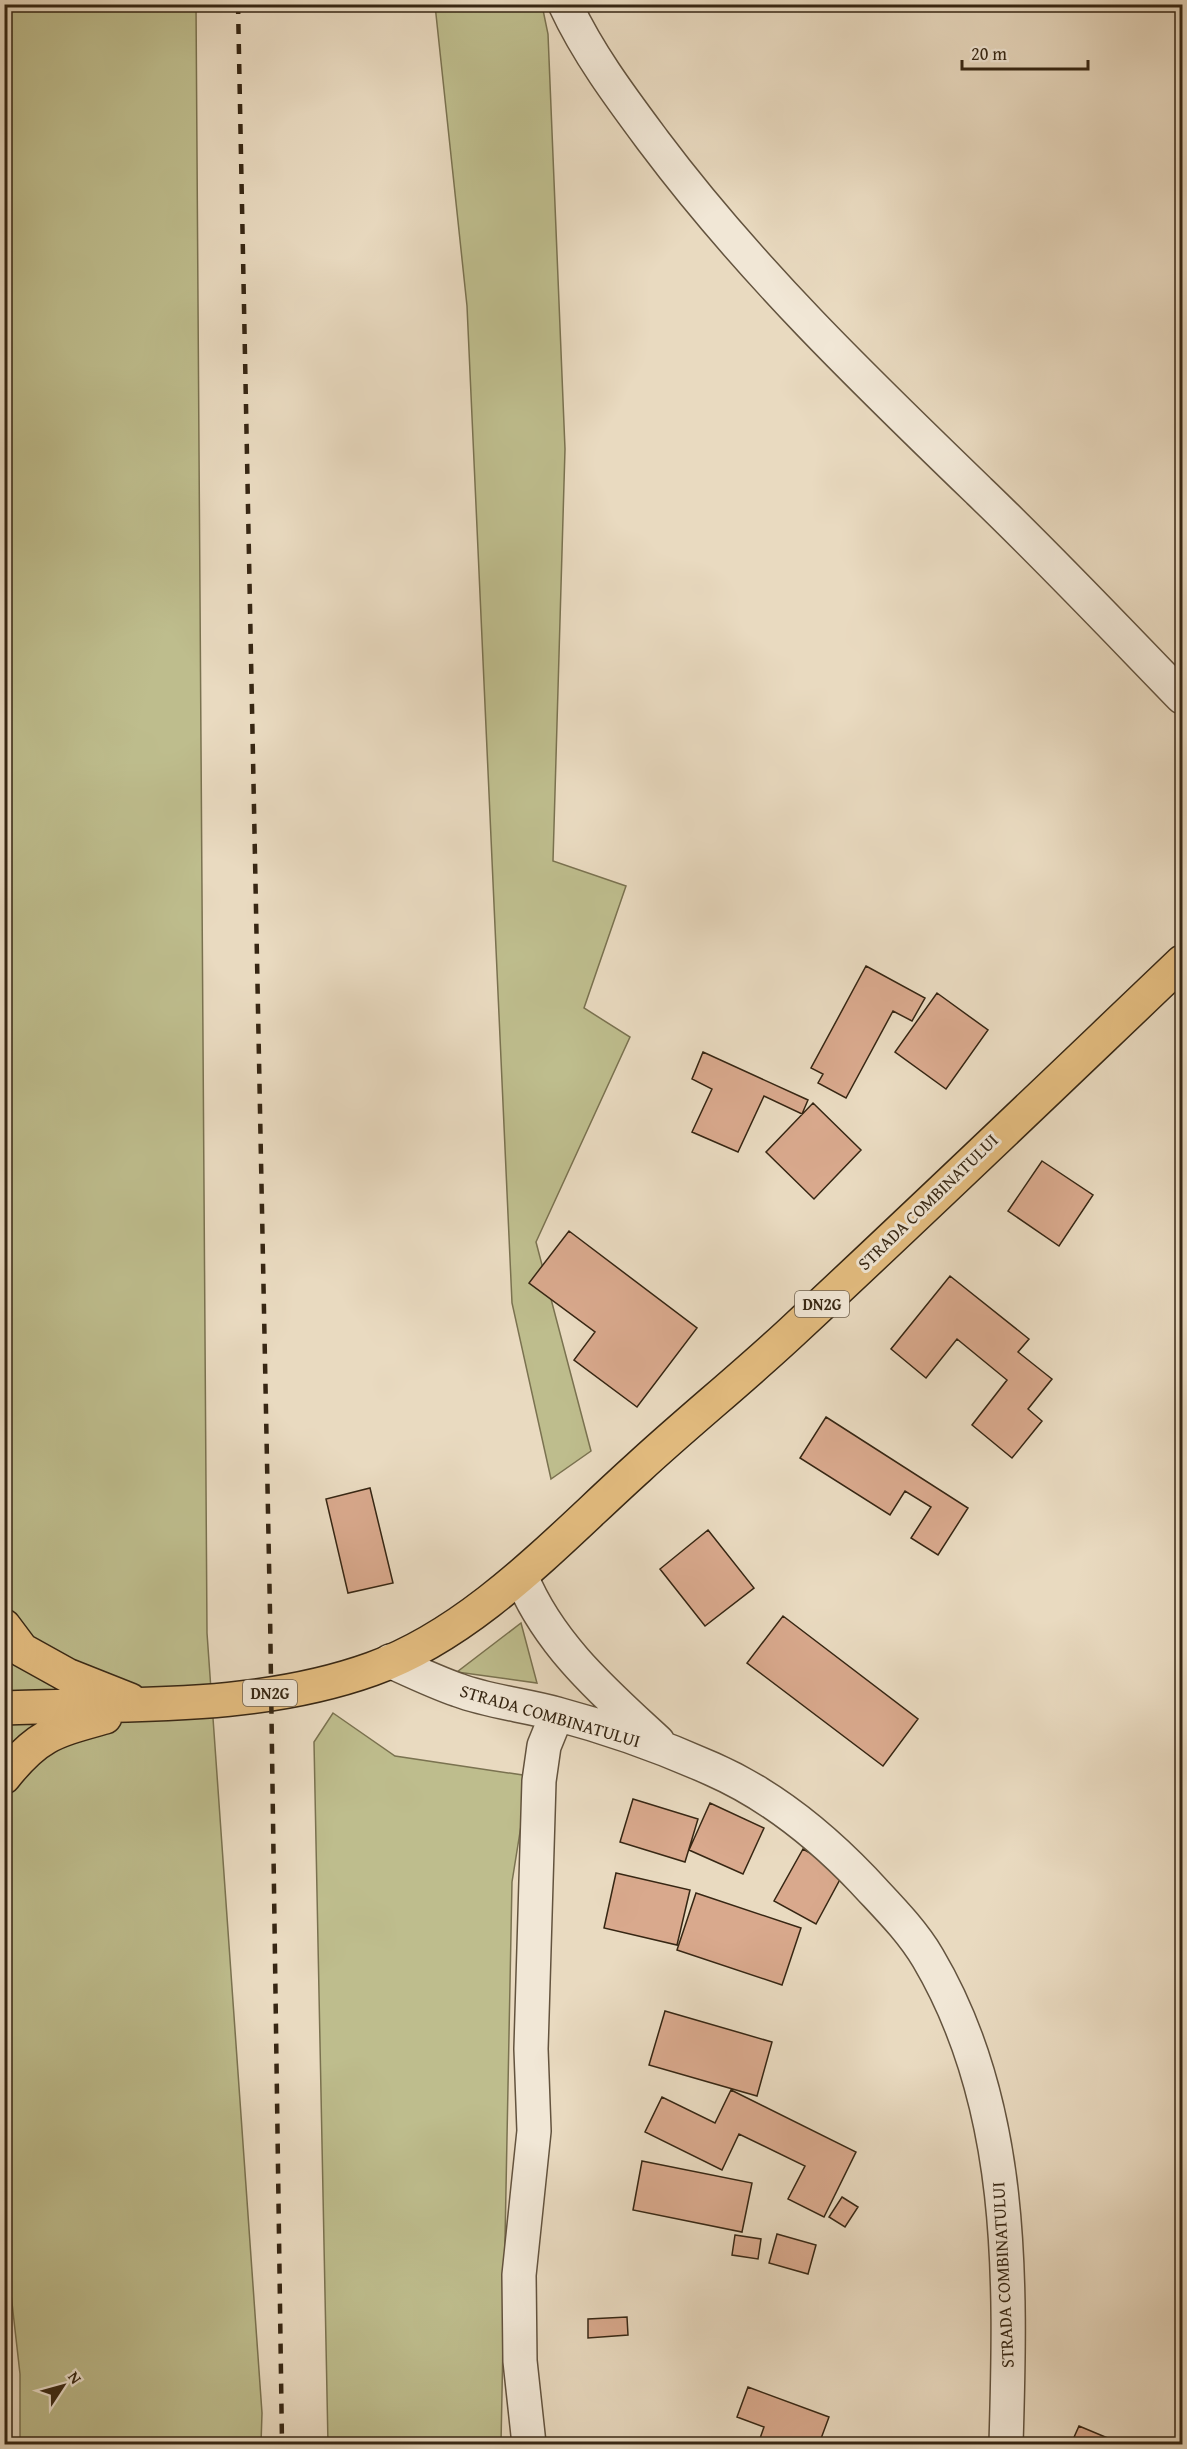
<svg xmlns="http://www.w3.org/2000/svg" width="1187" height="2449" viewBox="0 0 1187 2449" font-family="'Gentium Book Plus',serif">
	<style>
		.green { fill: #bebd8d; stroke: #7a7250; stroke-width: 1.5 }
		.building { fill: #d9a98d; stroke: #362613; stroke-width: 1.5 }
		.lines { fill: none; stroke-linecap: round; stroke-linejoin: round }
		.minor-casing { stroke: #63533e; stroke-width: 36 }
		.major-casing { stroke: #362613; stroke-width: 36 }
		.minor { stroke: #f1e7d6; stroke-width: 33 }
		.major { stroke: #e4bd80; stroke-width: 33 }
		.rail { stroke: #362613; stroke-width: 4.5; stroke-dasharray: 10 10; stroke-linecap: butt }
		.labels { text-anchor: middle; stroke-width: 6; stroke-linejoin: round; paint-order: stroke }
		.shield { fill: #f1e7d6; stroke: #6e604e; stroke-width: 1.5 }
		.shield-label { font-size: 16px; font-weight: bold; fill: #362613 }
		.street-label { font-size: 18px; fill: #362613; stroke: #f1e7d6 }
	</style>
	<rect width="100%" height="100%" fill="#e9dac0"/>
	<filter id="stains"><feTurbulence type="fractalNoise" baseFrequency=".00333" numOctaves="4"/><feColorMatrix values="0 0 0 0 .2 0 0 0 0 .09 0 0 0 0 .02 0 0 0 .5 -.17"/></filter>
	<radialGradient id="worn" r=".72"><stop offset=".6" stop-color="#630" stop-opacity="0"/><stop offset="1" stop-color="#630" stop-opacity=".3"/></radialGradient>
	<path class="green" d="M4,5H196L207,1633L262,2413L261,2444H20V2374L4,2232Z
		M435,5H542L548,34L565,449L553,861L626,886L584,1008L630,1037L536,1242L591,1451L551,1479L512,1303L467,306Z
		M521,1623L537,1683L457,1672Z
		M333,1713L395,1756L529,1776L512,1882L501,2444H328L314,1742Z"/>
	<path class="building" d="M866,966L925,998L912,1021L893,1011L846,1098L818,1083L823,1074L811,1068Z
		M937,993L988,1030L946,1089L895,1052Z
		M703,1052L808,1100L802,1114L764,1096L738,1152L692,1132L712,1089L692,1079Z
		M813,1103L861,1150L814,1199L766,1152Z
		M1042,1161L1093,1195L1059,1246L1008,1211Z
		M569,1231L697,1328L637,1407L574,1360L595,1332L529,1283Z
		M950,1276L1029,1339L1018,1352L1052,1379L1028,1409L1042,1421L1012,1458L972,1425L1007,1380L957,1339L926,1378L891,1349Z
		M826,1417L968,1508L938,1555L911,1538L931,1507L905,1491L890,1515L800,1458Z
		M370,1488L393,1583L348,1593L326,1499Z
		M708,1530L754,1588L705,1626L660,1569Z
		M783,1616L918,1719L883,1766L747,1663Z
		M633,1799L698,1819L685,1862L620,1842Z
		M710,1803L764,1828L743,1874L689,1850Z
		M803,1849L844,1872L816,1924L774,1901Z
		M616,1873L690,1890L677,1945L604,1928Z
		M696,1893L801,1928L782,1985L677,1950Z
		M665,2011L772,2042L757,2096L649,2065Z
		M731,2090L856,2152L824,2217L788,2199L805,2166L739,2134L722,2170L645,2132L662,2097L715,2123Z
		M642,2161L752,2183L742,2232L633,2210Z
		M842,2197L858,2207L845,2227L829,2217Z
		M777,2234L816,2245L808,2274L769,2263Z
		M735,2235L761,2239L758,2259L732,2255Z
		M627,2317L628,2335L588,2338V2319Z
		M748,2387L829,2417L819,2444H758L764,2427L737,2417Z
		M1079,2426L1122,2444H1071Z"/>
	<g class="lines">
		<defs>
			<path id="minor" d="M565,4C588,54 622,99 654,142C750,270 864,380 979,491C1049,558 1115,628 1182,697
				M521,1576C549,1645 605,1693 658,1742
				M390,1661C412,1671 435,1682 458,1690C490,1702 525,1705 557,1714C610,1728 663,1747 712,1769C769,1794 820,1835 863,1880C885,1904 911,1929 928,1958C1015,2105 1011,2279 1006,2444
				M529,2444L520,2361L519,2275L534,2131L531,2049L539,1781L544,1746L557,1714"/>
			<path id="major" d="M4,1626L22,1650L67,1675L130,1700
				M4,1708C127,1703 255,1711 372,1669C475,1632 559,1539 638,1468C690,1420 745,1376 796,1328C926,1207 1054,1084 1182,962
				M4,1777C38,1734 55,1731 105,1717"/>
		</defs>
		<use href="#minor" class="minor-casing"/>
		<use href="#major" class="major-casing"/>
		<use href="#minor" class="minor"/>
		<use href="#major" class="major"/>
		<path class="rail" d="M238,4L270,1612L282,2444"/>
	</g>
	<g class="labels">
		<g class="shield">
			<rect x="795" y="1291" width="54" height="26" rx="4.5"/>
			<rect x="243" y="1680" width="54" height="26" rx="4.5"/>
		</g>
		<g class="shield-label">
			<text x="822" y="1310">DN2G</text>
			<text x="270" y="1699">DN2G</text>
		</g>
		<g class="street-label">
			<text transform="translate(928 1202) rotate(-44)" y="6">STRADA COMBINATULUI</text>
			<text transform="translate(550 1716) rotate(16)" y="6">STRADA COMBINATULUI</text>
			<text transform="translate(1003 2275) rotate(-93)" y="6">STRADA COMBINATULUI</text>
		</g>
	</g>
	<rect width="1187" height="2449" fill="none" stroke="#e9dac0" stroke-width="24"/>
	<rect x="6" y="6" width="1175" height="2437" fill="none" stroke="#362613" stroke-width="3"/>
	<rect x="12" y="12" width="1163" height="2425" fill="none" stroke="#362613" stroke-width="1.5"/>
	<g transform="translate(63 2386) rotate(54)" stroke="#f1e7d6" stroke-width="4.5" paint-order="stroke">
	<path d="M0-4.5L10 22L0 15L-10 22Z" fill="#362613"/>
	<text y="-9" font-size="16" font-weight="bold" text-anchor="middle" fill="#362613">N</text>
	</g>
	<path d="M962 60v9h126v-9" fill="none" stroke="#362613" stroke-width="3"/>
	<text x="971" y="60" font-size="18" fill="#362613" stroke="#f1e7d6" stroke-width="4.5" paint-order="stroke">20 m</text>
	<rect width="100%" height="100%" filter="url(#stains)"/>
	<rect width="100%" height="100%" fill="url(#worn)"/>
</svg>
